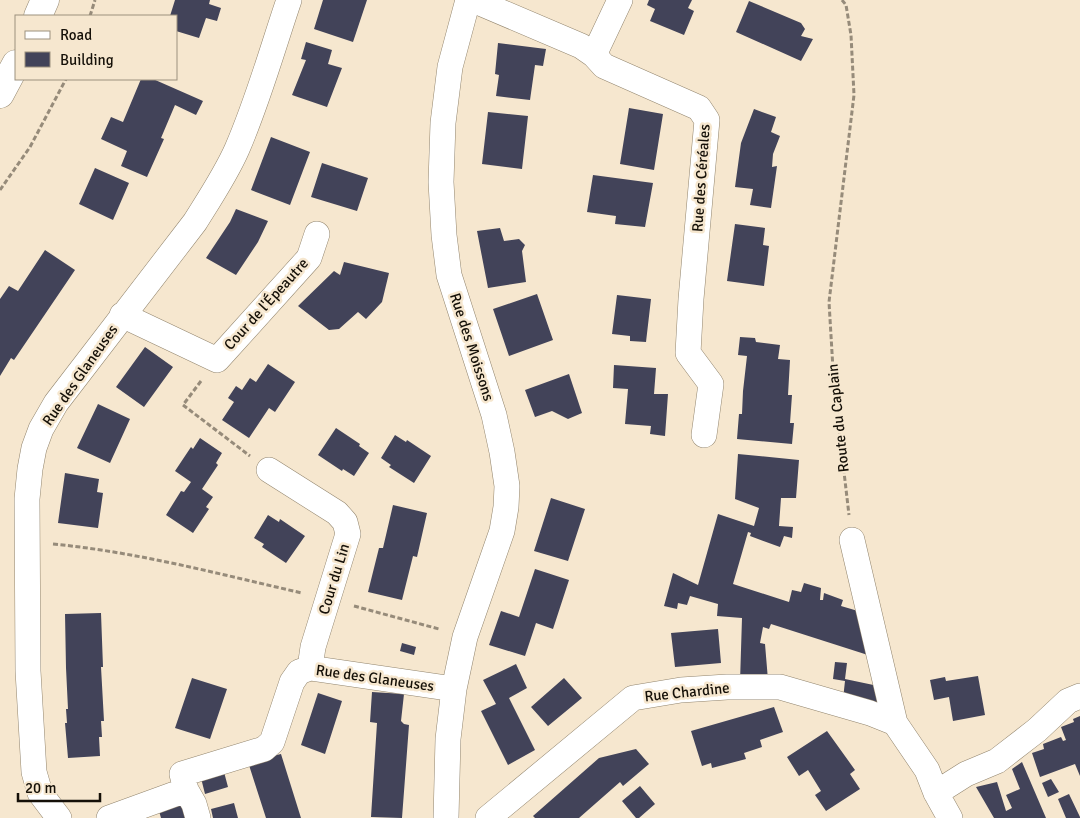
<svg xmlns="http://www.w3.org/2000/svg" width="1080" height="818" viewBox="0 0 1080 818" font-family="Signika,sans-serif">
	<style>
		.building { fill: #424359 }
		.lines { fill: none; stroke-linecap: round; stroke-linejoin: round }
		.street-casing { stroke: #92856e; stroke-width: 26 }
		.secondary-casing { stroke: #92856e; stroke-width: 29 }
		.path { stroke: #968b7a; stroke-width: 3; stroke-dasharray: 5 2.5; stroke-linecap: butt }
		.street { stroke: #fff; stroke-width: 25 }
		.secondary { stroke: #fff; stroke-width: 28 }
		.labels { text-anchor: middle; stroke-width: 5; stroke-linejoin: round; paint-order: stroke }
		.street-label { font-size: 15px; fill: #151008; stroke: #f6e7cf }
	</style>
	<rect width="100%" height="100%" fill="#f6e7cf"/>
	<path class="building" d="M175,0H210L209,4L221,8L217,21L206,18L199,38L176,31V16H170Z
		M323,0H367L353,42L314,29Z
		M649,0H692L688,8L694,11L684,35L650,21L655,9L647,5Z
		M749,1L801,23L805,29L801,36L813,39L801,61L736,32Z
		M306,42L332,50L328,64L342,68L327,107L292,95L306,60L301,59Z
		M498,43L546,49L543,66L535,65L530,100L496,96L499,75L495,74Z
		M141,79H153L203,101L196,115L175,105L161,138L164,139L147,177L121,166L127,151L101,139L111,117L123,122Z
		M629,108L663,114L654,170L620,164Z
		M754,109L776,117L771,132L780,136L773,154L772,167L777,166L771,208L750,205L753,189L735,187L741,143Z
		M488,112L528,116L522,169L482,164Z
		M271,137L310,152L290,205L251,190Z
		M322,163L368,178L357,211L311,197Z
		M95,168L129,183L113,220L79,204Z
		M593,175L653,183L645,227L615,224L616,216L587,212Z
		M236,209L268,221L258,242L236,275L206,258L230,222Z
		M735,224L765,228L763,245L769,246L764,286L727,281Z
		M500,228L504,241L519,239L525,245L522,251L526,282L488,288L477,231Z
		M45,250L75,270L14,360L11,358L0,376V299L9,286L18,291Z
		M344,262L389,273L382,302L366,319L358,312L339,329L329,330L298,306L334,271L340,275Z
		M537,294L553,340L509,356L493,309Z
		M617,295L651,299L646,342L630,341V336L612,334Z
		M740,337L755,338L756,342L780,345L778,359L790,360L788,395H792L790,423H794L792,444L737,439L739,414H742L743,391L747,356L738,355Z
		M145,347L173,367L144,407L116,387Z
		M268,364L295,382L275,412L269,408L249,438L222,420L234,402L228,398L236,386L242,390L250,378L256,382Z
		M614,365L656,368L654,394H668L665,436L650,434L651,426L625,424L628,389L613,388Z
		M569,374L582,413L568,419L552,411L535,417L525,390Z
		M98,404L130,419L110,463L77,448Z
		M336,428L360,444L359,446L369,453L354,476L343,469L342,471L318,455Z
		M395,435L406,442L407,440L431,456L414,483L389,467L391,465L381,458Z
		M200,438L222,453L216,463L218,465L202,489L213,497L206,507L209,509L193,533L166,515L181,491L184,492L191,482L175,471L191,447L193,449Z
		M738,454L799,460L796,498H781L779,526L793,527L792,538L784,536L780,547L750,536L751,533L748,532L733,584L789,602L792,590L801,592L804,583L821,588L820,600H823L824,593L843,600L841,606L858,611L871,656L771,624L769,629L763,627L760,643L765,644L768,680L740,682L742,618L717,616L718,604L690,596L687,605L678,603L677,609L664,606L673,573L698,585L718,514L754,526L759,508L735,499Z
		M65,473L99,479L97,492L103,493L98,528L58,523Z
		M551,498L585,509L568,561L534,551Z
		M393,505L427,513L417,557L413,556L402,600L368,592L379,548H383Z
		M268,515L279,522L280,519L305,536L286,563L262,547L264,544L254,538Z
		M535,569L569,580L553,629L536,623L525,656L489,645L501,611L519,617Z
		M101,613L103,667H101L104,721H101L102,737H99L100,756L68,758L65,723H67L66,709H68L66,668L65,614Z
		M718,629L721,663L675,667L671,633Z
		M402,643L416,647L414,655L400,651Z
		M835,662L847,663L845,679L883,687V707L843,699L845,681L833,679Z
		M516,664L527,688L509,698L535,750L508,765L481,711L496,704L483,680Z
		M978,676L985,715L953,721L949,697L934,700L930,680L945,677L946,681Z
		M192,678L227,689L210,739L175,728Z
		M564,678L582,698L548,726L531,707Z
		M372,692L404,694L401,721L404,724L409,725L402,818L371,817L377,723L370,722Z
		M318,693L342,701L325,754L301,745Z
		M774,707L783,732L760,740L762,747L744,753L746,759L712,768L711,763L702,766L691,731Z
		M1080,716V776L1075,764L1040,777L1032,753L1044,749L1043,744L1061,737L1063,741L1066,740L1061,727L1074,722L1073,719Z
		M827,731L855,770L850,774L860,789L826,811L815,795L821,791L808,770L799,776L787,757Z
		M636,749L649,764L623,786L620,782L579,818H535L533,816L599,758Z
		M281,754L301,818H266L248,762Z
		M1022,762L1046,818H994L976,787L997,782L1006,811L1012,808L1006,795L1020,789L1012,769Z
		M224,772L228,787L205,794L201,778Z
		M1051,779L1059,792L1048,797L1042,783Z
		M640,786L655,804L639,818H636L622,801Z
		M1069,794L1080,817V818H1066L1058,799Z
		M234,803L238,818H213L211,809Z
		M183,805L186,818H161L159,811Z"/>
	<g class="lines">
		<defs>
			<path id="street" d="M473,0L581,46L594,55L604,66L699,108L707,120L691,299L688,353L711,384L704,435
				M594,55L620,0
				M122,315L217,360L309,258L317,234
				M269,470L337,513L345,522L348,534L313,647L310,668
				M852,540L895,723L927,770L936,793L950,818
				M186,790L194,804L198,818
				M936,793L966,774L997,761L1037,730L1068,701L1080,696
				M59,818L40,793L34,772L28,671L27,499L30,469L34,448L41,429L56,403L195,222C210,198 226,174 237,149C258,101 272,50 289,0
				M109,818L186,790L182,774L264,749L272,742L292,682L299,672L310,668L454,689
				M446,818L448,739L454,689L465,637L502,531L506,507L507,486L502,452L494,415L449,275L444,235L441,182L443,123L450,67L468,0
				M488,818L633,698L681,690L727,687H780L870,713L895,723"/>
			<path id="secondary" d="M38,16L45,0
				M0,94L16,64"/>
		</defs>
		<use href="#street" class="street-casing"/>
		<use href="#secondary" class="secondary-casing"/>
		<path class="path" d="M842,0L846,5L851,35L854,95L829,302L834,386L849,515
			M90,16L95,0
			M0,190L30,147L66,79
			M201,381L183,405L250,456
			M53,544C137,552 219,574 302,593
			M354,606L439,629"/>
		<use href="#street" class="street"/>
		<use href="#secondary" class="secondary"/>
	</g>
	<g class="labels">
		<g class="street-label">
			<text transform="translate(701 178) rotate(-86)" y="5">Rue des Céréales</text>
			<text transform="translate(266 304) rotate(-48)" y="5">Cour de l'Épeautre</text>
			<text transform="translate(472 347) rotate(72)" y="5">Rue des Moissons</text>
			<text transform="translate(80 375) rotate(-55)" y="5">Rue des Glaneuses</text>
			<text transform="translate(838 418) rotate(-96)" y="5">Route du Caplain</text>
			<text transform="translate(334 579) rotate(-73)" y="5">Cour du Lin</text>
			<text transform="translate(375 678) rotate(8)" y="5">Rue des Glaneuses</text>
			<text transform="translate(687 692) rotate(-6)" y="5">Rue Chardine</text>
		</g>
	</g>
	<rect x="15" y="15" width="162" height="65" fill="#f6e7cf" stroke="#9c917f"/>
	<rect x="25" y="31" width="25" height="8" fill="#ffffff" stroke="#9c917f"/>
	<text x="60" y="40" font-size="15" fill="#151008">Road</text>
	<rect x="25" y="52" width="25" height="15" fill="#424359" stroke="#9c917f"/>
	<text x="60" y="65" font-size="15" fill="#151008">Building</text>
	<path d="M18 793v8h82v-8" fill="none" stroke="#151008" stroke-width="2.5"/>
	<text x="25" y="793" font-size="15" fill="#151008" stroke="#f6e7cf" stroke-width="4" paint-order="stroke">20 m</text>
</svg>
